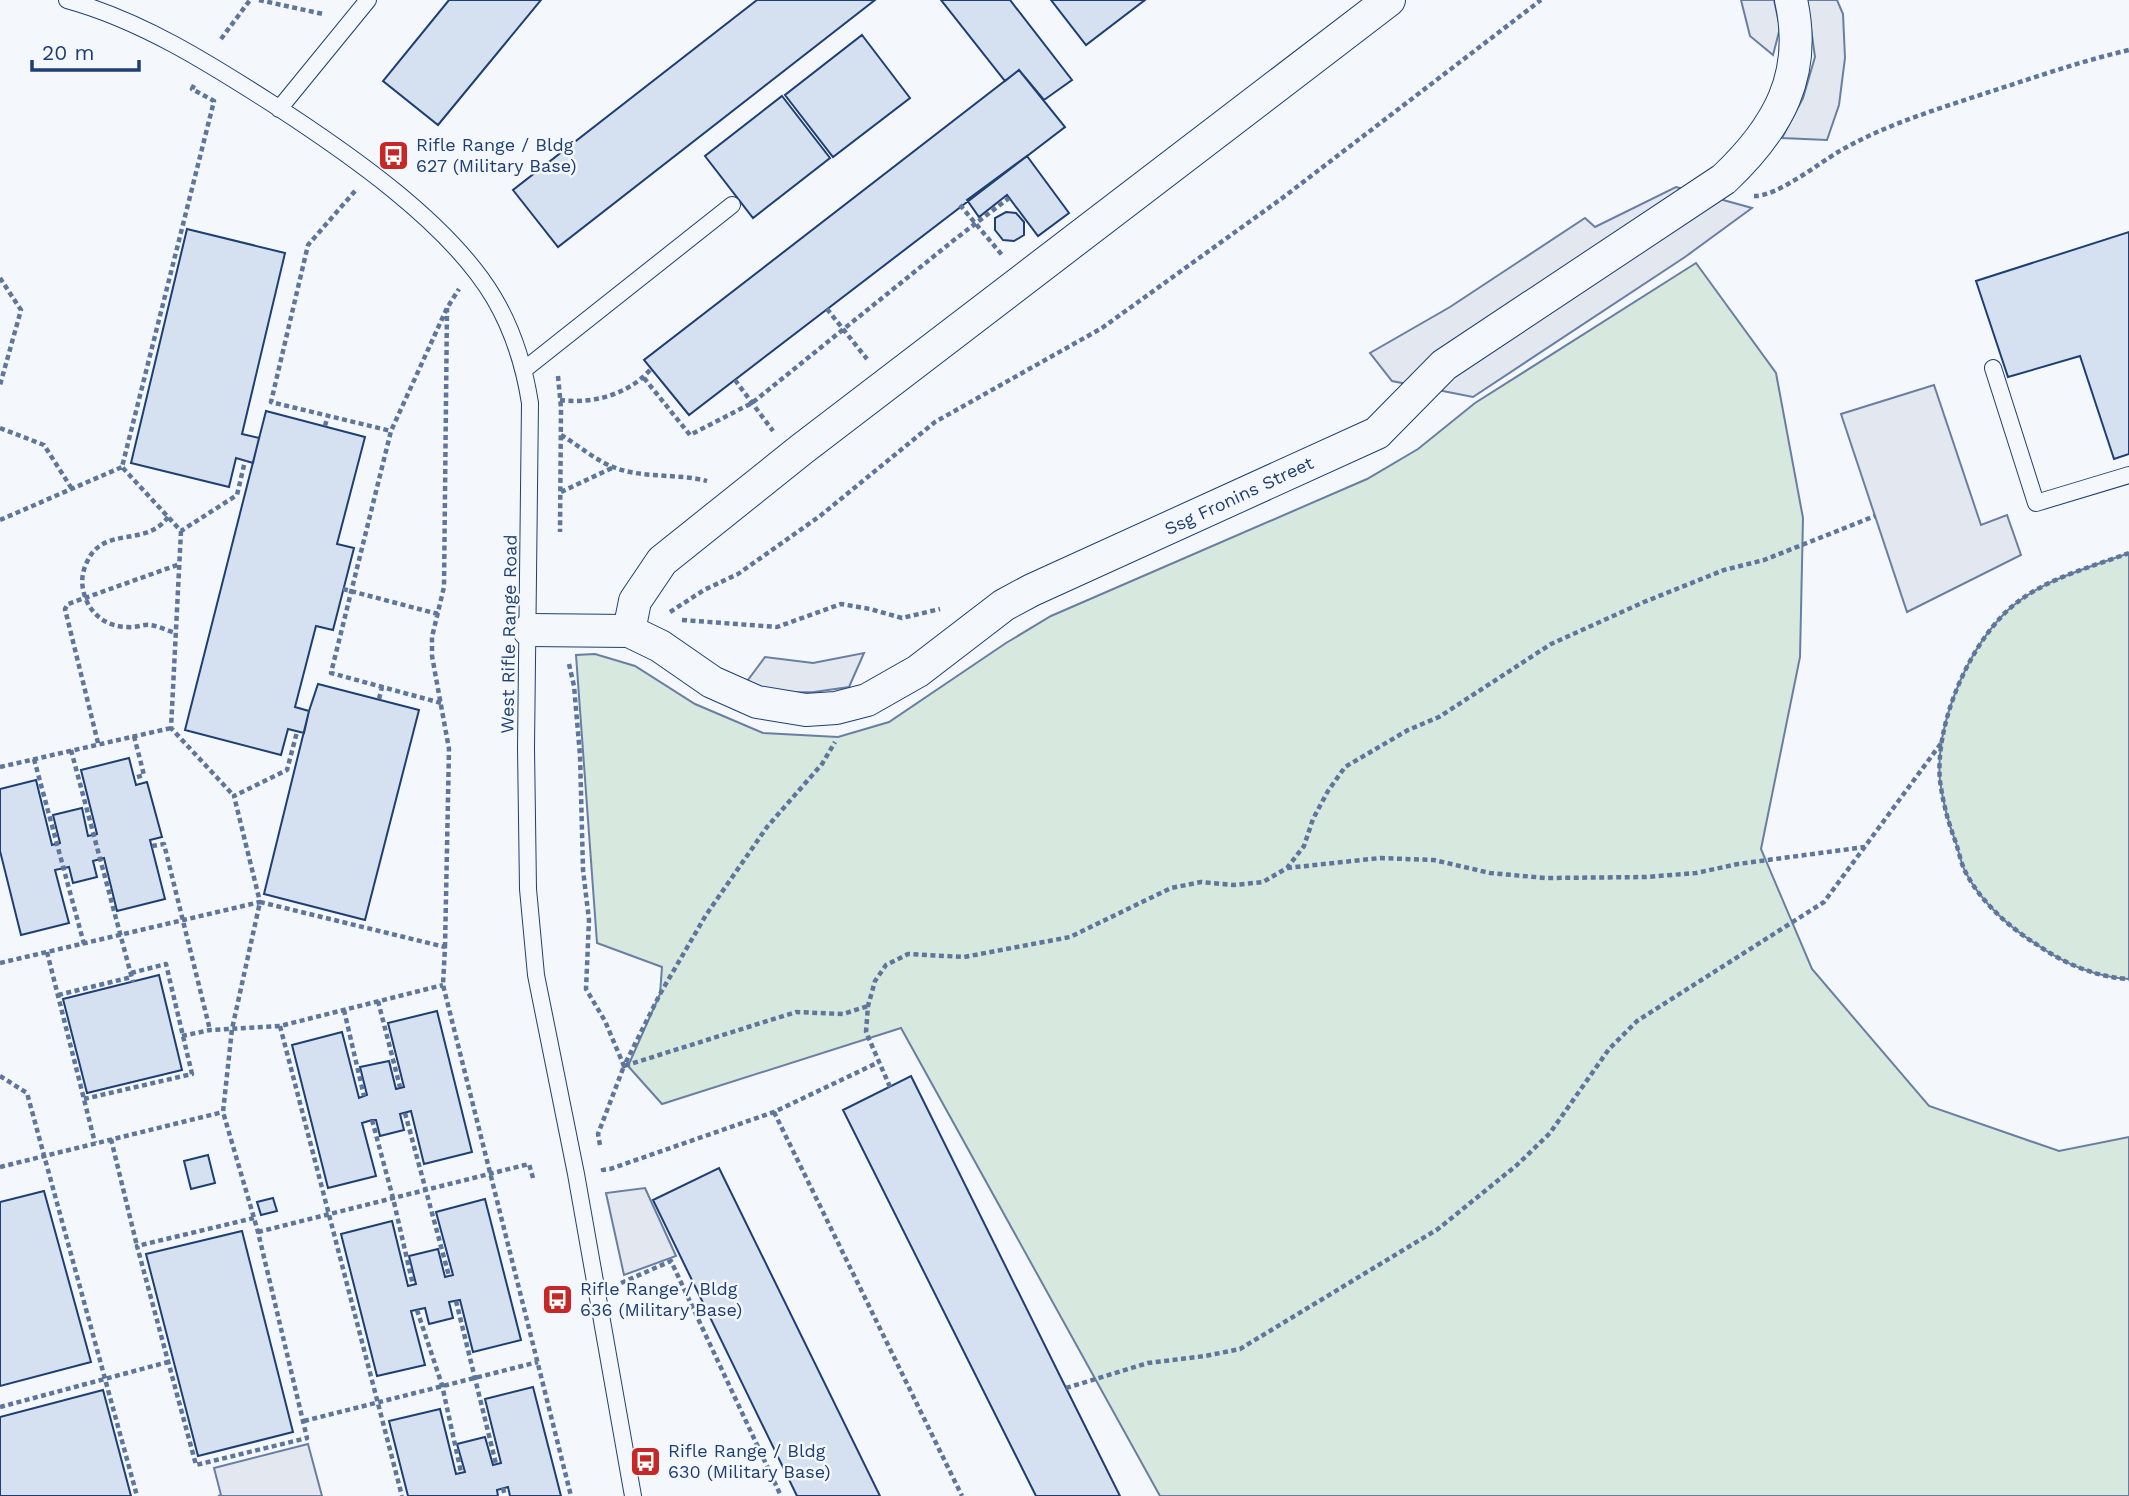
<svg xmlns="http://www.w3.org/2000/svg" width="2129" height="1496" viewBox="0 0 2129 1496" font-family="'Work Sans',sans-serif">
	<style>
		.green { fill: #d7e8df; stroke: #687fa3; stroke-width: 2 }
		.parking { fill: #e3e8f0; stroke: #687fa3; stroke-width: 2 }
		.building { fill: #d5e0f0; stroke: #1d3f73; stroke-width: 2 }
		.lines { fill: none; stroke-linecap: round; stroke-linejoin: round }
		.service-casing { stroke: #1d3f73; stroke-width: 18 }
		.minor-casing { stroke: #1d3f73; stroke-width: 34 }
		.path { stroke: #5e769c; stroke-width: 4.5; stroke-dasharray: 5 3.5; stroke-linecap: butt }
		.service { stroke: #f4f7fb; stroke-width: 16 }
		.minor { stroke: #f4f7fb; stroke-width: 32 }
		.labels { text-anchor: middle; stroke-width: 5; stroke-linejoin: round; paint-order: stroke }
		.poi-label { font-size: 18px; fill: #1d3f73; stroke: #f4f7fb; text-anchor: start }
		.street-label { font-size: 18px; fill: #1d3f73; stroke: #f4f7fb }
	</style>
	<rect width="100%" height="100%" fill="#f4f7fb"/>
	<path class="green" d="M1696,263L1776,373L1803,518L1800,657L1761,849L1812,969L1929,1106L2059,1151L2129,1137V1496H1160L901,1028L662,1104L628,1066L660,994L662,967L597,943L576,655L595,654L635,666L695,704L763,733L838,737L889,722L1006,643L1051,616L1367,479L1418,449L1475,403Z
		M2129,553V979C2095,977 2063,963 2036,944C2009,927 1981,902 1966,873C1961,864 1959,852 1956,843C1948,822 1943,803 1940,781C1935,727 1965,655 2002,616C2035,581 2086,569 2129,553Z"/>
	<path class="parking" d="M1741,0H1774L1780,28L1773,55L1750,36Z
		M1807,0H1837L1843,14L1845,58L1839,105L1827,140L1782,138L1803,98L1815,57Z
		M1676,187L1752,208L1685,257L1473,397L1392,381L1370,353L1450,307L1585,218L1595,227Z
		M1934,385L1981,525L2007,515L2021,555L1907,612L1841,414Z
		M864,653L849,687L814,692L770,693L745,684L765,657L813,663Z
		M645,1188L676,1256L624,1275L606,1193Z
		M308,1444L322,1496H218L221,1495L214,1468Z"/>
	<path class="building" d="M449,0H541L438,125L383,81Z
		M757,0H875L558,247L513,190Z
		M941,0H1010L1072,80L1044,100L1019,70L1005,81Z
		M1051,0H1145L1086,45Z
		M862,35L910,98L833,157L785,95Z
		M1019,70L1065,127L689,415L644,360Z
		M782,96L830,158L753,218L705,156Z
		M1027,156L1069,213L1038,236L1007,195L979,217L967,200Z
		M1006,212L1016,213L1024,222V235L1014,241L1003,240L995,230V218Z
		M187,229L285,253L242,434L259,438L253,463L236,458L229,487L131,463Z
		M2129,232V454L2114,459L2080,356L2008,377L1976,281Z
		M266,411L365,437L337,544L354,548L333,630L316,626L295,707L309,711L304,733L288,729L281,755L185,730Z
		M318,684L419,710L365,920L264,894L309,711Z
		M129,758L136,785L147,782L162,837L150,840L165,899L117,911L104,858L93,861L97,877L73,883L69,867L55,870L69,923L21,935L0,851V789L36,780L52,845L60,843L53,815L82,808L88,836L97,834L81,770Z
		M159,975L182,1070L87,1093L63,999Z
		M437,1011L472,1152L424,1164L411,1111L400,1114L404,1130L380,1136L376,1120H372L362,1123L376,1176L328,1188L292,1045L342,1032L359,1098L367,1095L360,1067L389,1061L396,1089L404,1087L388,1023Z
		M911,1076L1066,1388L1120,1496H1036L843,1110Z
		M208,1155L215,1183L191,1189L184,1161Z
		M719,1168L880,1496H797L653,1200Z
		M44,1191L91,1362L0,1386V1202Z
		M273,1198L277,1211L261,1215L257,1202Z
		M485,1199L521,1340L473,1352L460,1300L449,1302L453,1318L429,1324L425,1308L411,1311L425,1365L377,1376L341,1234L392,1221L408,1286L416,1284L409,1256L438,1249L445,1277L453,1275L436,1212Z
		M242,1231L293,1432L198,1456L146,1254Z
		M533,1387L561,1496H510L508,1487L497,1490L498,1496H408L389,1421L440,1409L456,1474L465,1472L457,1444L485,1437L493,1465L501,1463L485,1399Z
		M103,1390L131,1496H0V1417Z"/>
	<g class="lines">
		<defs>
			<path id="service" d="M67,0C140,20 207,62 271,103C345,151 449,222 494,298C514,332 524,365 530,403L526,748L528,889L536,975L576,1174L633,1496
				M279,109L368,0
				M1993,368L2036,503L2129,475
				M525,369L732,205"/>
			<path id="minor" d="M529,630L629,631L660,646L712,682L757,702L806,710L836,708L867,700L918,671L1004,605L1032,590L1377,433L1444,365L1724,179C1778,128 1808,75 1791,0
				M629,631L635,601L662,561L802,449L1389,0"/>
		</defs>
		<use href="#service" class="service-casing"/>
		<use href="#minor" class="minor-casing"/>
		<path class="path" d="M259,0L323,14
			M221,39L250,0
			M194,85L192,89L214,101L122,467L181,531L237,495L245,461
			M355,191L308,245L271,402L391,431
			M1754,196C1776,197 1818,164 1838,152C1884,125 1935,110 1986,93C2033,78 2081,61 2129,50
			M960,205L1002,255
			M0,278L21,310L0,385
			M827,309L867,359
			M558,376L561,408L560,532
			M644,378L690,435L752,403L954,240L1009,198
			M735,380L773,431
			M560,400C593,404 628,395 651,369
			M325,426L328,415
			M0,428L44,445L72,489
			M561,435C578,445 595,460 613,467C643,479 677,473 707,481
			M561,492L612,468
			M168,517C146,548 103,525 87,562C83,570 81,580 83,589C87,612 105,627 128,627C136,628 143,624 150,625C159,626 168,631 176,633
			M0,520L122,467
			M181,531L171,728L234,796
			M2129,553C2086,569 2035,581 2002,616C1965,655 1935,727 1940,781C1943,803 1948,822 1956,843C1959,852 1961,864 1966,873C1981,902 2009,927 2036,944C2063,963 2095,977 2129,979
			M343,589L438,614
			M670,612L704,590L738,574L820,516L935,422L1102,328L1281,199L1541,0
			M682,620L777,627L841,604L870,609L902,618L940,609
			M569,664L574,686L580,755L583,870L589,920L586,989L605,1021L624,1066L660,994L706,915L767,827L822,764L835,742
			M379,699L382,687
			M441,703L331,673L391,431L447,308L459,289
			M134,736L144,775L134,778
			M98,743L65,609L68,604L180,564
			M71,750L133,982
			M34,759L84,944
			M0,767L171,728
			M152,846L164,844L210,1030
			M1287,868L1380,858L1434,860L1490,873L1546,878L1646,877L1696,873L1738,864L1865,847
			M445,947L449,749L432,656V637L444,587L447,308
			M47,952L95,1143
			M0,963L260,902L234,796L287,770L297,732
			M58,995L132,977
			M378,1001L400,1087
			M344,1010L364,1096
			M280,1026L402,1496
			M182,1036L210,1030L280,1026L443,985
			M0,1076L27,1093L137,1496
			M890,1087L866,1032L868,1006L875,981L886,965L908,954L964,957L1070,937L1171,888L1201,882L1234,885L1263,882L1287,868L1304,846L1313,819L1328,791L1345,767L1408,730L1439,717L1551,644L1644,602L1724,570L1764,560L1875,516
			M84,1099L192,1074L166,964L131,973
			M774,1112L962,1496
			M405,1113L449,1276
			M372,1120L393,1198L413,1285
			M111,1139L137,1246
			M600,1145L598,1134L624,1066L796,1012L843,1014L868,1006
			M0,1167L223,1112
			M603,1168V1170L610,1169L774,1112L879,1062
			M254,1218L137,1246L196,1465L307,1438L258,1232L254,1218L223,1112L232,1029L260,902L445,947L443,985L571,1496
			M258,1232L529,1164L533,1178
			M621,1283L671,1261L781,1496
			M456,1301L496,1464
			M417,1310L442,1385L461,1472
			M1066,1388L1148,1363L1205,1356L1240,1349L1438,1229L1517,1165L1550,1133L1609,1049L1637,1021L1824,902L1942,742
			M0,1407L168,1362
			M304,1421L538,1362
			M503,1488L505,1496"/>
		<use href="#service" class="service"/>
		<use href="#minor" class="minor"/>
	</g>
	<defs>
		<symbol id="bus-square" viewBox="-11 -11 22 22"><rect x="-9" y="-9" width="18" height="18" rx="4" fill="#c62828" stroke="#f4f7fb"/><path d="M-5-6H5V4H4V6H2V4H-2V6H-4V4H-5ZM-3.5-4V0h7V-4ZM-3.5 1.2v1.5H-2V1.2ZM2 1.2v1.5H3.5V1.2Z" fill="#fff"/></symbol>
	</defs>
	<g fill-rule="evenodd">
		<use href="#bus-square" x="376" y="138" width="35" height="35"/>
		<use href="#bus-square" x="540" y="1282" width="35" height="35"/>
		<use href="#bus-square" x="628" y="1444" width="35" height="35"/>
	</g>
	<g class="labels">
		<g class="poi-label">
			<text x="416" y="151">Rifle Range / Bldg<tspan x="416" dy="21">627 (Military Base)</tspan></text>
			<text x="580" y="1295">Rifle Range / Bldg<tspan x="580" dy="21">636 (Military Base)</tspan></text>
			<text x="668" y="1457">Rifle Range / Bldg<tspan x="668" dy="21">630 (Military Base)</tspan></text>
		</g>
		<g class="street-label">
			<text transform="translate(1239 496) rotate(-25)" y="6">Ssg Fronins Street</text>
			<text transform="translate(509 634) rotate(-89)" y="6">West Rifle Range Road</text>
		</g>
	</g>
	<path d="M32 60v10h107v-10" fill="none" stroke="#1d3f73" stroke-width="3.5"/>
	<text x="42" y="60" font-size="21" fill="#1d3f73" stroke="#f4f7fb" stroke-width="5" paint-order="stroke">20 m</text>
</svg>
